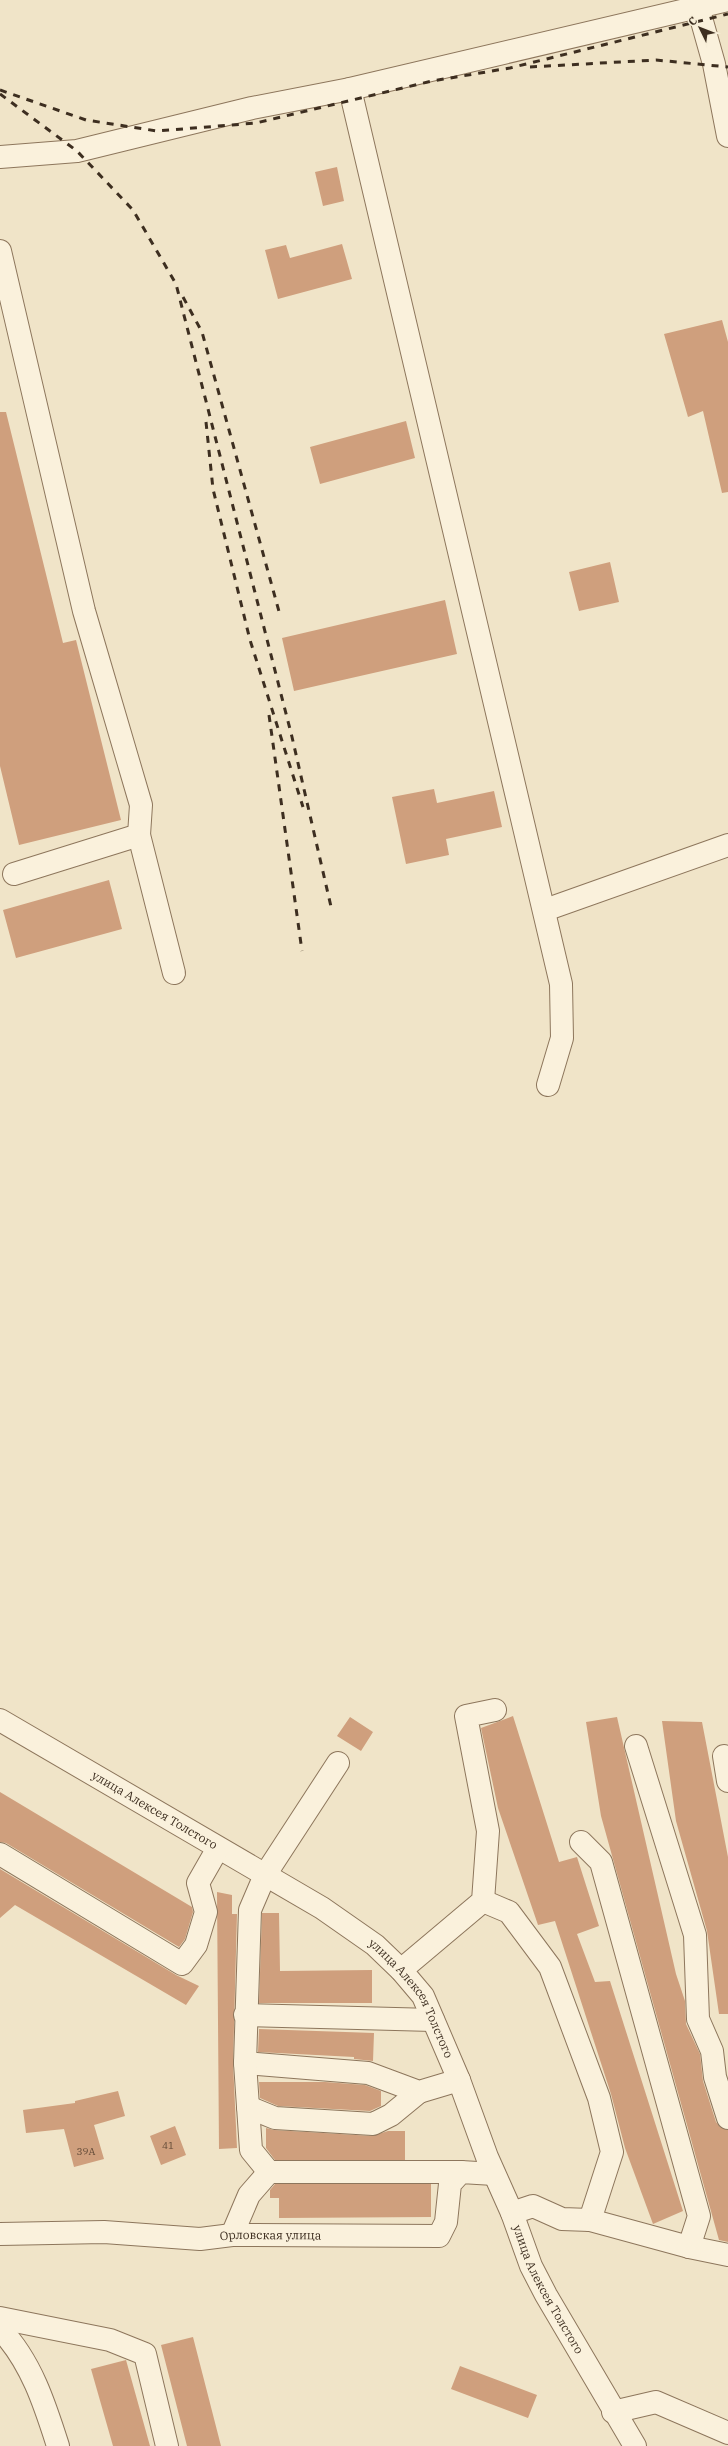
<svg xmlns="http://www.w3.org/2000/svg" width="728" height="2446" viewBox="0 0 728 2446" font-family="'IBM Plex Serif',serif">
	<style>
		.building { fill: #cf9f7d }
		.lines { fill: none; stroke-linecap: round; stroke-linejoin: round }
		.minor-casing { stroke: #8d765c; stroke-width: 24 }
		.minor { stroke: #faf1dc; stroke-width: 22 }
		.rail { stroke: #3d2e20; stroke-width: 3; stroke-dasharray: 7 7; stroke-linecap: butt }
		.labels { text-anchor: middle; stroke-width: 3; stroke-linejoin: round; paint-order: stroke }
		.number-label { font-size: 10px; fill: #624a37 }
		.street-label { font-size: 12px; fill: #3d2e20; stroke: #f7eed8 }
	</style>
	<rect width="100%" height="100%" fill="#f0e4c8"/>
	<path class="building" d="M337,167L344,201L323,206L315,172Z
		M342,244L352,279L278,299L265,250L286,245L290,258Z
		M722,320L728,342V492L722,493L703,411L688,417L664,334Z
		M0,412H6L63,643L76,640L121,820L19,845L0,766Z
		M406,421L415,458L320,484L310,447Z
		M610,562L619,602L579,611L569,572Z
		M445,600L457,654L294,691L282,638Z
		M434,789L437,803L494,791L502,827L446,839L449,855L406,864L392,797Z
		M109,880L122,929L16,958L3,910Z
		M513,1716L559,1862L577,1857L599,1926L577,1934L595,1982L610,1981L683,2211L653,2224L625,2148L611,2094L555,1921L538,1925L498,1808L481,1728Z
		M350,1717L373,1732L361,1751L337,1736Z
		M617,1717L676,1974L685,2001L686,2024L700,2054L703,2081L716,2122L720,2127L728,2130V2242L719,2240L601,1816L586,1722Z
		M662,1721L702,1722L728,1857V2014H719L707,1931L676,1821Z
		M0,1792L192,1907L193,1912L185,1939L179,1947L6,1843L0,1842Z
		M0,1869L176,1975L199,1986L186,2005L15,1905L0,1918Z
		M217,1892L232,1895V1914H237L233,2063L237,2148L219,2149Z
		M262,1913H279L280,1971L372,1970V2003H259Z
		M259,2029L374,2033L373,2061L354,2059V2057L258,2052Z
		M259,2082H325L365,2085L381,2091V2106L370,2111L278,2106L260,2098Z
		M118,2091L125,2116L94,2125L104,2159L74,2167L64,2129L26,2133L23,2110L75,2103V2101Z
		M175,2126L186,2155L161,2165L150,2136Z
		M266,2128L274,2130L372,2136L388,2131H405V2160H275L266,2148Z
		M275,2184H431V2217L279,2218V2198H270V2190Z
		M193,2337L221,2446H187L161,2345Z
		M126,2360L150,2446H113L91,2369Z
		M460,2366L537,2395L528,2418L451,2389Z"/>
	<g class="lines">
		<defs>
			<g id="minor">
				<path d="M696,0L714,64L728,136"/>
				<path d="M350,89L561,984L562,1038L548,1085"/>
				<path d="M0,157L77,151L252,108L350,89L728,0"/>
				<path d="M0,251L84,611L141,805L139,835L14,874"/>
				<path d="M139,835L174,973"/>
				<path d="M545,910L728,845"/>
				<path id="s1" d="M0,1720L322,1908L375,1945L401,1970L423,1996L459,2080L487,2157L512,2213L531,2266L546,2295L635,2446"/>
				<path d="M636,1746L695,1935L698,2019L712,2051L715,2077L728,2118"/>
				<path d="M724,1756L728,1781"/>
				<path d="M581,1842L601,1862L699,2216L689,2247"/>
				<path d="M0,1854L182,1964L196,1945L206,1912L198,1883L218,1848"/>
				<path d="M483,1901L509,1912L550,1967L599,2098L612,2152L590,2220"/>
				<path d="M401,1970L483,1901L488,1831L466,1716L495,1710"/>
				<path d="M245,2015L433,2020"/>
				<path d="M245,2063L368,2073L419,2092L459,2080"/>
				<path d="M248,2107L275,2118L373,2124L391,2115L419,2092"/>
				<path d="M269,2172L251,2150L245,2063L250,1910L265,1875L338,1763"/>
				<path d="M512,2213L533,2206L562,2219L590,2220L689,2247L728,2255"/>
				<path id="s2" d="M0,2234L104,2232L200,2239L232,2235L439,2236L446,2222L450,2184L461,2172L494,2174"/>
				<path d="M232,2235L249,2195L269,2172H461"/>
				<path d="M0,2318L110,2340L145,2354L167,2446"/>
				<path d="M0,2329C31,2361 45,2405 58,2446"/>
				<path d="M613,2412L656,2402L728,2433"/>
			</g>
		</defs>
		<use href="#minor" class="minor-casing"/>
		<use href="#minor" class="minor"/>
		<path class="rail" d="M530,67L656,60L728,67
			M0,90L86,120L157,131L256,123L432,81L510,68L728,14
			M0,94L77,151L133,210L176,284L292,737L332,911
			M183,297L202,332L280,615
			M206,422L213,489L250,640L303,807
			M269,715L302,951"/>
	</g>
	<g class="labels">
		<g class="number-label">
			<text x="168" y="2149">41</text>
			<text x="86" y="2155">39А</text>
		</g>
		<g class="street-label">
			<text dy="4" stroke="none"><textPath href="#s1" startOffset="179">улица Алексея Толстого</textPath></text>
			<text dy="4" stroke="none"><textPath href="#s1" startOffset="503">улица Алексея Толстого</textPath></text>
			<text dy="4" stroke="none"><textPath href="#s2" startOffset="271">Орловская улица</textPath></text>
			<text dy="4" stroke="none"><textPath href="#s1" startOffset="827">улица Алексея Толстого</textPath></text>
		</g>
	</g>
	<g transform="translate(700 28) rotate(313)" stroke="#f7eed8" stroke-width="3" paint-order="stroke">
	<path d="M0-3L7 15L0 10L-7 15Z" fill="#3d2e20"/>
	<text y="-6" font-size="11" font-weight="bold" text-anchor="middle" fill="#3d2e20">С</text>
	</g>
</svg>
